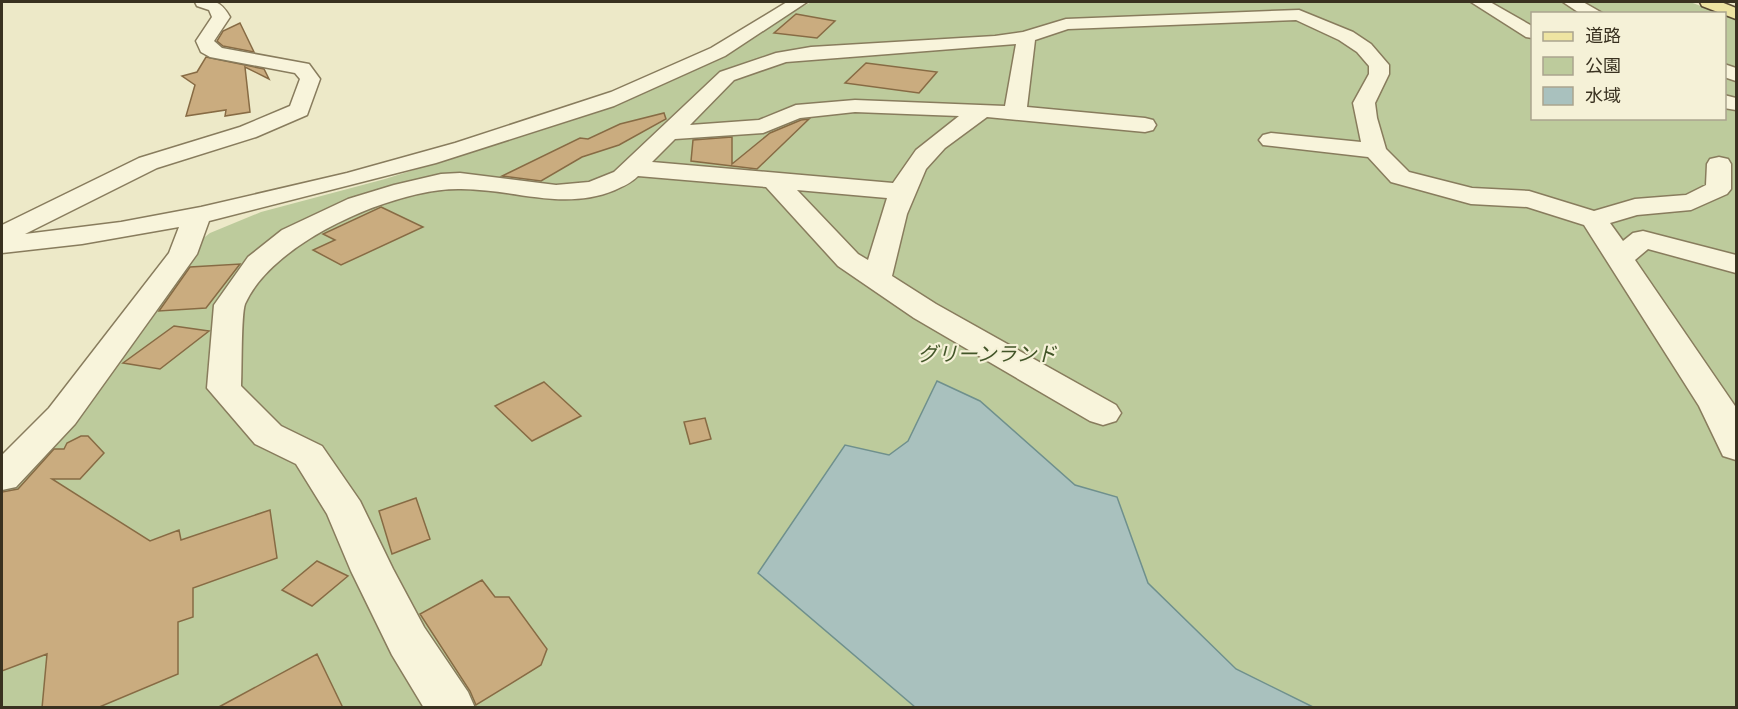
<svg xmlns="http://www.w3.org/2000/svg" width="1738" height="709" viewBox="0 0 1738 709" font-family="'Noto Serif','Noto Sans JP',serif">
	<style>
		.green { fill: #bdcb9c }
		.water { fill: #a9c1be; stroke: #6f908d; stroke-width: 1.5 }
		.building { fill: #caac7f; stroke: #876b44; stroke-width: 1.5 }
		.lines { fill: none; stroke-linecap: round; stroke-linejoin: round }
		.minor-casing { stroke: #887c5d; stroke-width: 3 }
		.major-casing { stroke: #574931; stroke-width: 3 }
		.minor { fill: #f8f4db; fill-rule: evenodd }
		.major { fill: #eee4a2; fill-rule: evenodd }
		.labels { text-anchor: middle; stroke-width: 4.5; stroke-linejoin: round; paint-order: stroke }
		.park-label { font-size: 20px; font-style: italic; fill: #425528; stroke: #f5f1d7 }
	</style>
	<rect width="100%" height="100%" fill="#ede9c8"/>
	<path class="green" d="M812,2H1690L1720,13L1532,14V118H1724L1725,15L1736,20V707L2,708V477L183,254L210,233L261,212L385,179L522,136L616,103L720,58L759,34L781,16Z"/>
	<path class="water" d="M937,381L980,401L1075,485L1117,497L1148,583L1236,669L1313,707H915L758,573L845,445L889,455L908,441Z"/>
	<path class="building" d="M796,14L835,21L817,38L774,33Z
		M240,23L254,52L223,46L217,41L223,31Z
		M206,57L264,69L269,79L245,67L250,112L225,116L226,110L186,116L195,85L182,76L197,72Z
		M866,63L937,72L919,93L845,83Z
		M664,113L666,119L619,145L582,157L541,181L502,176L580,138L588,139L620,124Z
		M809,119L757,169L691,161L693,140L732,137V164L770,133L801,120Z
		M381,207L423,227L341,265L313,250L335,240L323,234Z
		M240,264L206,308L159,311L190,267Z
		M174,326L209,331L160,369L123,363Z
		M544,382L581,416L532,441L495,406Z
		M705,418L711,439L690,444L684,422Z
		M81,436H88L104,453L80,479H52L150,541L179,530L181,540L270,510L277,558L193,588V617L178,622V674L97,708H42L47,654L2,671V492L18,489L54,449H64L67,443Z
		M416,498L430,539L392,554L379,511Z
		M317,561L348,576L312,606L282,590Z
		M482,580L495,597H509L547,649L541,665L476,705L470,691L420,614Z
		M317,654L343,708H217Z"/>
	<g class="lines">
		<defs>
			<path id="minor" d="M195,2C214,0 220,0 230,17L214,41L222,48L309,64L320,79L307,115L256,137L157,168L25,234L121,222L201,207L347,173L455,143L611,92L711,48L787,2H807L725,56L614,106L436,163L209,221L197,254L75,424L16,487L2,490V455L49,408L169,253L179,227L82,244L2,253V225L139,158L240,127L290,106L300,79L295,73L210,57L201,52L196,41L212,17L209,10L197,6Z
				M1471,2H1490L1532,26V38L1526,37Z
				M1563,2H1583L1604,14H1581Z
				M1299,10L1353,32L1371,44L1389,65V74L1375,103L1377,118L1386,149L1409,172L1472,188L1529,191L1594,211L1635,199L1686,195L1706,185L1707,164L1710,159L1719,157L1728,159L1731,164V189L1727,194L1691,210L1637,215L1610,223L1623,241L1633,233L1643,231L1736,255V273L1648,249L1635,260L1735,406L1736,460L1723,456L1699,406L1584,225L1527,207L1471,204L1391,182L1368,157L1263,145L1259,140L1263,135L1271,133L1361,142L1353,103L1369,74V66L1357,52L1339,40L1296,20L1068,29L1035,40L1027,107L1145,118L1153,120L1156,125L1153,130L1145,132L987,117L945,148L926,169L907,214L892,276L936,304L1116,405L1121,413L1116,421L1103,425L1090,421L914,318L838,266L766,187L638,176C631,183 624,186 615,190C562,212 512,188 458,189C393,189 272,242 245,304C241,315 242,370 241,386L281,426L322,446L360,501L393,569L424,627L468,692L475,708H424L392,655L351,571L327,514L296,464L255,444L207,388L214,305L248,257L282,230L348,199L394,185L441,174L460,173L556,185L589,182L614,172L720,72L776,53L811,47L995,36L1023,32L1066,19ZM1016,44L1005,106L855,100L796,105L759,120L690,125L734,80L786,62ZM855,112L959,116L916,150L893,183L652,162L675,139L763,133L800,118ZM797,190L887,198L868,260L858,254Z
				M1724,64L1736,68V81L1724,77Z
				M1724,95L1736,98V110L1724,108Z"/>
			<path id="major" d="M1700,2H1721L1736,8V19L1702,6Z"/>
		</defs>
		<use href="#minor" class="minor-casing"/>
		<use href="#major" class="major-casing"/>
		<use href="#minor" class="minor"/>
		<use href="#major" class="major"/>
	</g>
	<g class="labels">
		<g class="park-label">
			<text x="987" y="361">グリーンランド</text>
		</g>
	</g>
	<rect width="1738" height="709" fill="none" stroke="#393120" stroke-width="6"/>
	<rect x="1531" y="12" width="195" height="108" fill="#f5f1d7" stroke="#aaa48e" stroke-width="1.5"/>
	<rect x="1543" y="32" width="30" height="9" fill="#eee4a2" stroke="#aaa48e" stroke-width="1.5"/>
	<text x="1585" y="42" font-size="18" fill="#393120">道路</text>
	<rect x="1543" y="57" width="30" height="18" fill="#bdcb9c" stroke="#aaa48e" stroke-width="1.5"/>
	<text x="1585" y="72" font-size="18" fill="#393120">公園</text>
	<rect x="1543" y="87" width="30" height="18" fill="#a9c1be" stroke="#aaa48e" stroke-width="1.5"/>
	<text x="1585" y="102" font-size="18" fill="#393120">水域</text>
</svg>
